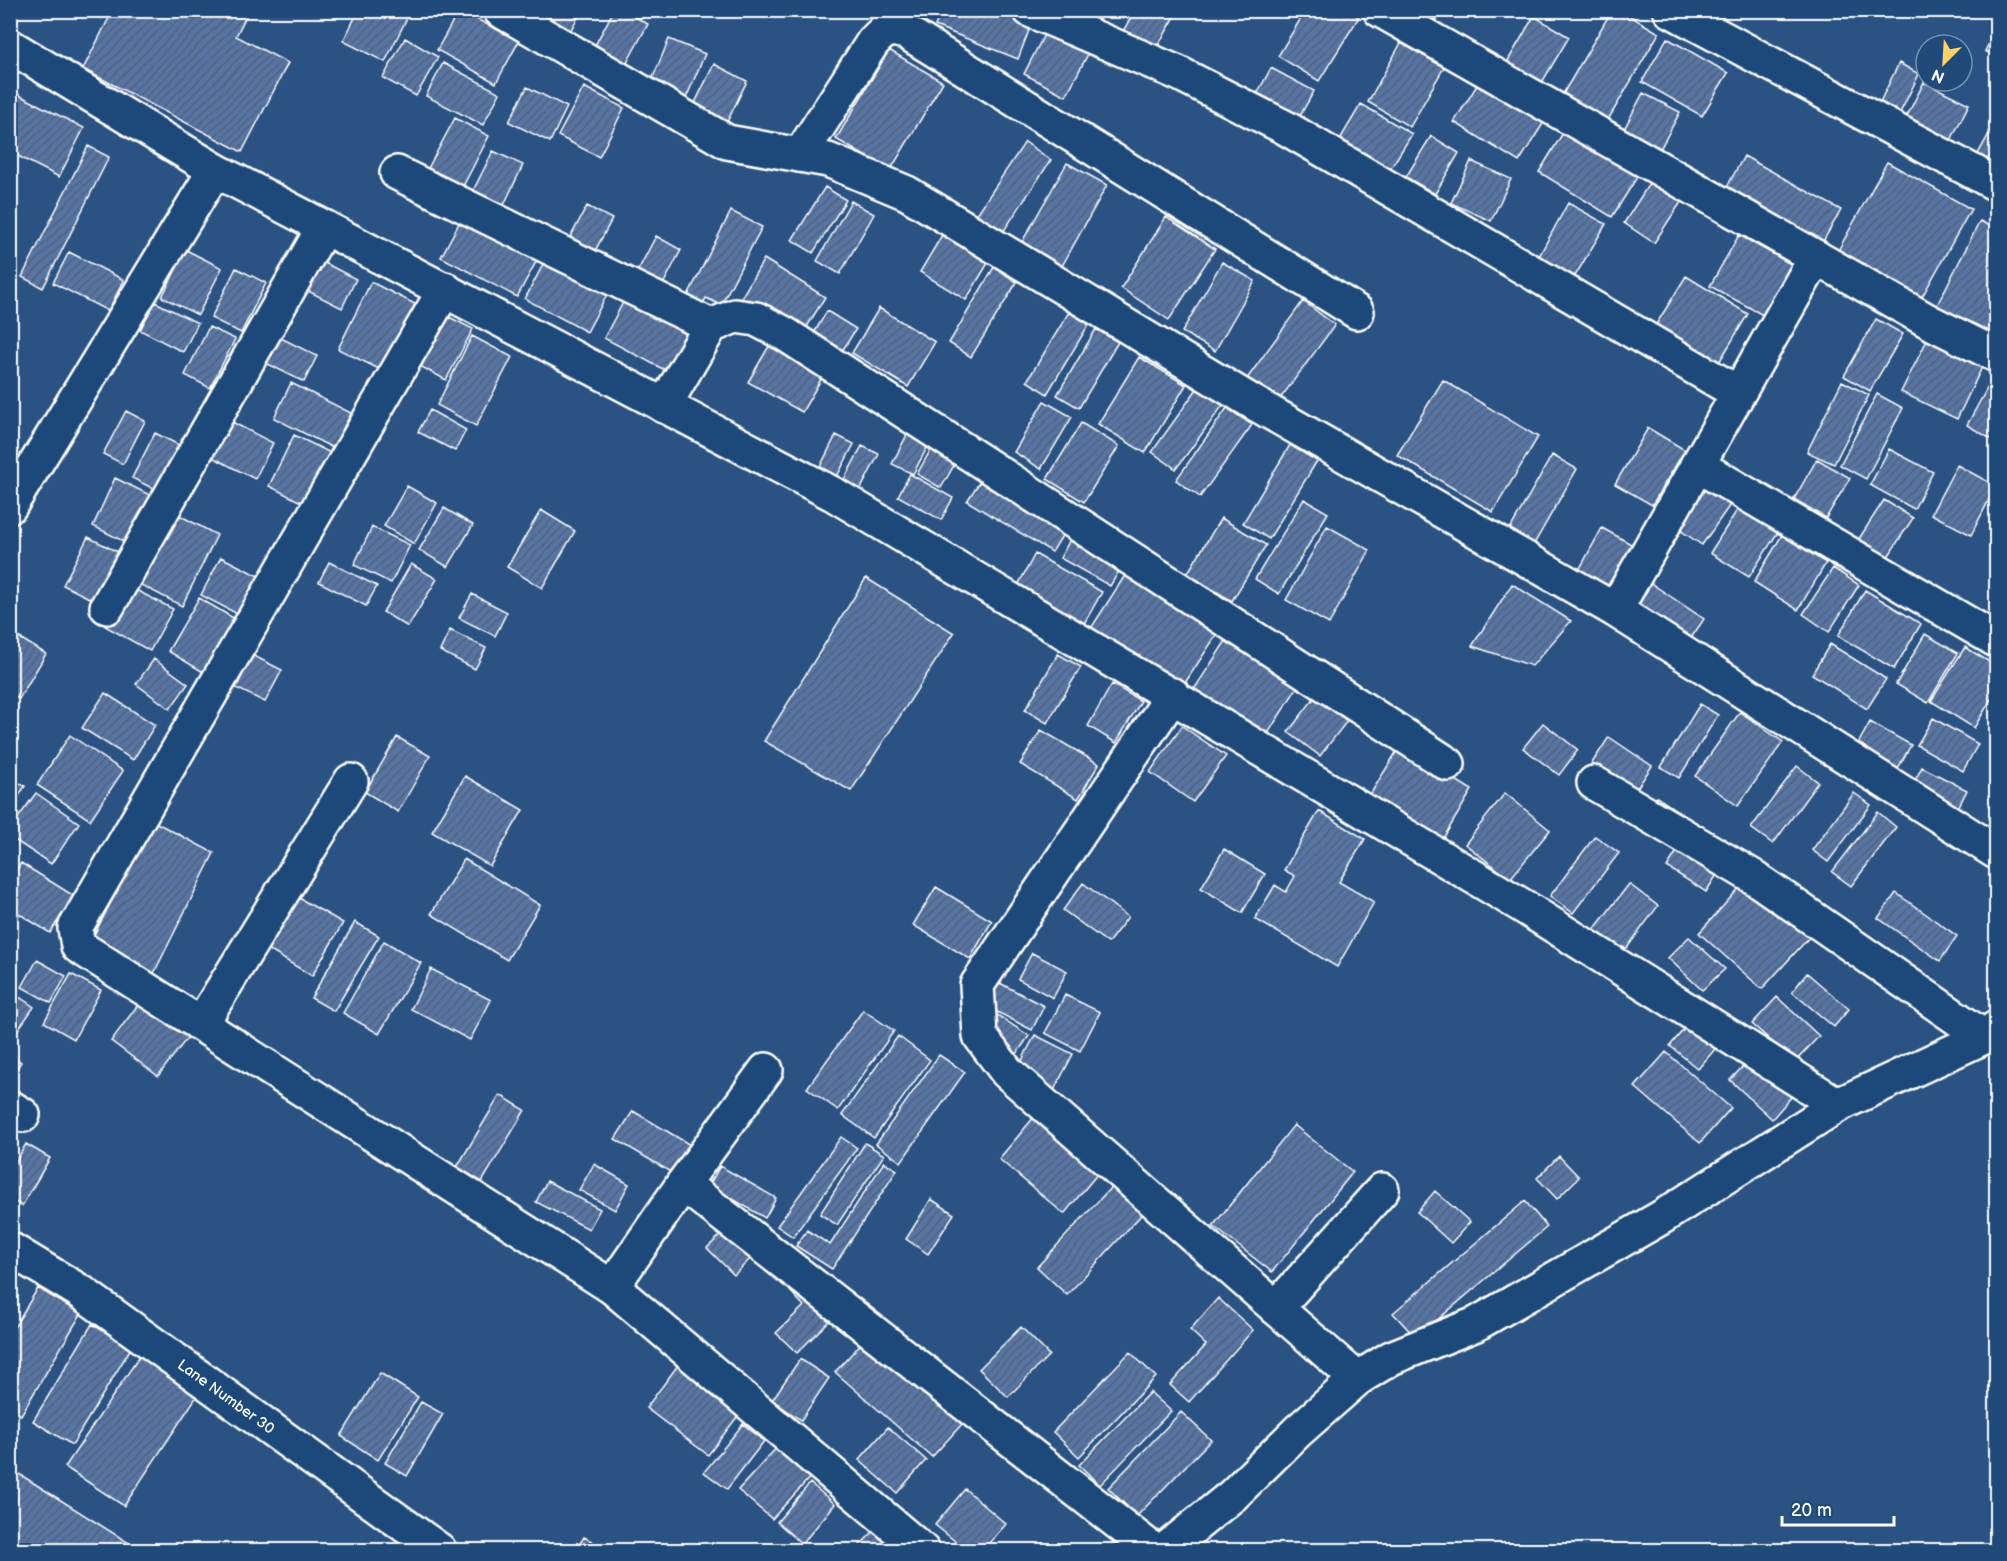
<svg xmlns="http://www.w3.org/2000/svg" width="2007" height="1561" viewBox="0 0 2007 1561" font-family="'Balsamiq Sans',sans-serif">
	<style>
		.building { fill: url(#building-hatch); stroke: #fff; stroke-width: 1.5 }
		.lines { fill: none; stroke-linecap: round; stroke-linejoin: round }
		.minor-casing { stroke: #fff; stroke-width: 38 }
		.minor { stroke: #1f4a7a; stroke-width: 33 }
		.labels { text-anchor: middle; stroke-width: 5; stroke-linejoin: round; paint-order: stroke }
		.street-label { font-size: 15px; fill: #fff; stroke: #1f4a7a }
	</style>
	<defs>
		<pattern id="building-hatch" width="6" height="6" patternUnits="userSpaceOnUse" patternTransform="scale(1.5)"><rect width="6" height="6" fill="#5775a4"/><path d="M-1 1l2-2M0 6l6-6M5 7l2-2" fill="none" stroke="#526078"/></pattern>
	</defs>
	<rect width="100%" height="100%" fill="#2a5282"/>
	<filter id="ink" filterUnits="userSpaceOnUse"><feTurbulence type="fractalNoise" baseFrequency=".0167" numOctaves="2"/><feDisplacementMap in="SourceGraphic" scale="12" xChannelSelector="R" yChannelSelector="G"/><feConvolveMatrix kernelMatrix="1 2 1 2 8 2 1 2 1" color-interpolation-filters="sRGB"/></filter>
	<g filter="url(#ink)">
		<path class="building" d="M87,10H104L101,18Z
			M113,10H249L236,36L288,63L242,152L83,69Z
			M359,10H411L385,62L343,41Z
			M459,10L519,41L496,83L437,50Z
			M521,10H582L567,37Z
			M614,10H623L648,24L624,68L592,51Z
			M942,10H1009L1033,20L1018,59L935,26Z
			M1135,10H1179L1153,54L1121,35Z
			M1306,10H1348L1359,17L1319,81L1278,56Z
			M1421,10H1443L1437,20Z
			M1612,10H1620L1659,33L1605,125L1560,99Z
			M1534,16L1569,37L1541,84L1506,64Z
			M1996,30V57L1985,51Z
			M1046,31L1088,54L1066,96L1024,74Z
			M405,38L438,57L416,96L383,78Z
			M1667,38L1728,73L1702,116L1642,82Z
			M669,39L705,54L684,103L649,87Z
			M1401,43L1444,67L1410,127L1368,102Z
			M889,50L943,82L890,171L836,139Z
			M443,63L500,93L483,125L426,96Z
			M1899,63L1919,74L1899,115L1879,104Z
			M714,64L747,81L726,124L693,107Z
			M1271,68L1314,91L1293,128L1251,105Z
			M1479,82L1544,122L1519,162L1454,122Z
			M1924,82L1969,104L1950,142L1905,120Z
			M527,87L567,107L550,142L509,122Z
			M584,87L624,108L599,157L558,136Z
			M15,93L84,128L59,177L10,152V101Z
			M1643,93L1680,112L1658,153L1622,133Z
			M1361,104L1412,134L1386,176L1336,146Z
			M455,118L489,136L460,192L425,174Z
			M1996,121V164L1978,154Z
			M1566,128L1639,174L1612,217L1539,172Z
			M1431,136L1459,153L1435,194L1406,177Z
			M1025,142L1051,160L1001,235L975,217Z
			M88,146L109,157L43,288L22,277Z
			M493,151L523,165L499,215L468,201Z
			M1744,156L1841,210L1818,250L1722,196Z
			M1471,161L1511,179L1491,221L1451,203Z
			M1887,162L1971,209L1918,304L1834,258Z
			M1067,163L1107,185L1062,266L1022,242Z
			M1652,179L1683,199L1654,243L1624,223Z
			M825,187L846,200L813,253L792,240Z
			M851,201L874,214L840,274L817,261Z
			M1568,203L1606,224L1575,276L1537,260Z
			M587,206L612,219L588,264L563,251Z
			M466,210L543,249L517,297L441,257Z
			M731,211L762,227L721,305L706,298L698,313L683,305Z
			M1166,217L1215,249L1169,320L1121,288Z
			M1980,221L1996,229V321L1986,342L1932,315Z
			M942,235L988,263L966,300L920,272Z
			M1739,235L1798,268L1770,319L1710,286Z
			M656,236L681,250L658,294L633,280Z
			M186,250L222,268L198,315L162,297Z
			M69,252L124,280L108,311L53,283Z
			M549,253L612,285L587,332L525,299Z
			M315,258L356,279L342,308L300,287Z
			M764,259L825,297L802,335L741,298Z
			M1222,262L1255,281L1215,351L1182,332Z
			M994,267L1017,282L971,357L949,343Z
			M236,268L266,283L241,333L211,318Z
			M1686,276L1748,314L1712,374L1649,336Z
			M371,282L415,304L381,370L338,349Z
			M627,295L699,332L676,376L604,338Z
			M1303,301L1335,325L1277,403L1246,380Z
			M155,302L198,323L183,352L140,330Z
			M879,308L935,342L908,387L852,353Z
			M827,311L856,329L839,356L811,338Z
			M1069,312L1089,324L1047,394L1027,381Z
			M445,315L473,329L446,380L418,365Z
			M1876,319L1903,334L1870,391L1844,376Z
			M209,327L235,339L210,388L185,375Z
			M1096,329L1118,342L1079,408L1057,395Z
			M269,332L317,356L304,382L256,358Z
			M472,336L512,357L476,426L437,405Z
			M1927,340L1982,367L1957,419L1901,392Z
			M769,346L823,376L802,412L748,382Z
			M1139,357L1186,385L1145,453L1098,424Z
			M1996,372V442L1967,425Z
			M1443,380L1538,437L1493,512L1397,455Z
			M1842,381L1869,395L1834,464L1807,452Z
			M291,383L351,413L333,448L274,418Z
			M1201,383L1226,401L1176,469L1152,452Z
			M1877,394L1903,408L1866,479L1840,465Z
			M1044,401L1072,417L1041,469L1014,452Z
			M1227,408L1252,425L1200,497L1176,480Z
			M430,410L466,430L455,451L418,432Z
			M126,411L145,421L123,464L103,454Z
			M222,417L273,443L255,479L204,453Z
			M1081,423L1119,446L1084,502L1047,479Z
			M1648,428L1685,450L1652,505L1615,484Z
			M910,429L931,440L913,474L892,464Z
			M155,433L183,447L160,492L132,478Z
			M294,435L335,455L309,506L269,486Z
			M836,435L854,444L833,484L816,475Z
			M937,439L961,453L941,488L917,474Z
			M1290,445L1317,461L1269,539L1243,523Z
			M862,446L879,454L856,498L839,489Z
			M1889,449L1933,472L1914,509L1870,485Z
			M1552,455L1577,469L1530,551L1505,538Z
			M1817,459L1850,478L1826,518L1794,499Z
			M1957,465L1996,486L1971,535L1931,514Z
			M986,472L1070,523L1052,552L967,501Z
			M910,474L953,498L941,520L898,496Z
			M115,478L152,496L129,544L93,526Z
			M1704,482L1732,502L1702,545L1674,526Z
			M407,486L437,503L414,544L384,526Z
			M1304,499L1328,513L1279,594L1255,579Z
			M1884,500L1913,518L1882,566L1853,548Z
			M1739,507L1778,532L1749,577L1710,553Z
			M444,508L473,525L448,567L419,550Z
			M541,510L575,531L542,588L507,567Z
			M177,514L217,535L182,606L141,585Z
			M1221,518L1266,545L1232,601L1187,574Z
			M1327,526L1370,550L1329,624L1286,600Z
			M372,527L410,545L391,583L354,565Z
			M1602,528L1642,550L1618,593L1578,572Z
			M1073,534L1124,563L1110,586L1060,558Z
			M1782,535L1826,563L1798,610L1754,582Z
			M88,537L122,554L97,602L63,585Z
			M1035,554L1102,592L1078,634L1012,596Z
			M221,557L266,580L247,619L201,595Z
			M329,562L377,586L366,606L319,582Z
			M411,564L437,579L408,627L383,612Z
			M1833,568L1859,585L1829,632L1803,614Z
			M1129,569L1221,628L1181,689L1090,630Z
			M866,578L954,633L851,791L764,741Z
			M1649,582L1704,619L1683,650L1628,612Z
			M1512,584L1571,621L1532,666L1472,646Z
			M126,585L173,609L150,651L105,626Z
			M1865,590L1921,624L1894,669L1838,636Z
			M472,594L507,612L495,636L459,618Z
			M199,598L247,626L215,679L168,651Z
			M450,630L486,648L475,669L440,651Z
			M10,632L46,654L19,699L10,694Z
			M1231,633L1302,680L1265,738L1193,691Z
			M1925,634L1958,653L1928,703L1896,684Z
			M1830,644L1886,679L1867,709L1812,674Z
			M1965,647L1996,666V691L1974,728L1931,701Z
			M1058,654L1081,667L1047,723L1025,710Z
			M252,655L282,670L265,702L236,688Z
			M154,659L188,684L170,709L136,684Z
			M1112,684L1141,701L1116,743L1088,726Z
			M105,693L155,725L133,760L82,728Z
			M1315,697L1347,721L1320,756L1288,732Z
			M1700,704L1718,715L1679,778L1661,767Z
			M1740,712L1783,742L1738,806L1695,776Z
			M1933,718L1978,744L1963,771L1917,745Z
			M1870,722L1911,745L1893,777L1852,755Z
			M1543,723L1578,750L1559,775L1523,748Z
			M1182,726L1226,756L1193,802L1150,772Z
			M1041,730L1099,764L1078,799L1020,764Z
			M70,735L123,771L90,820L37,785Z
			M397,737L430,756L398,812L365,792Z
			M1609,737L1652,766L1631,797L1588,769Z
			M1400,746L1472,790L1441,842L1368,798Z
			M1797,766L1818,782L1773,844L1751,828Z
			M1922,767L1967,790L1955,814L1910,790Z
			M465,776L523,810L490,866L432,832Z
			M10,778L25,786L10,810Z
			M36,793L79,823L51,864L10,837V829Z
			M1505,793L1550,830L1510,879L1465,844Z
			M1854,793L1871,805L1828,862L1812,850Z
			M1657,797L1699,825L1717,844L1647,804Z
			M1319,811L1365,839L1339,882L1374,902L1337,967L1255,919L1275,885L1286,892L1295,876L1284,870Z
			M1878,812L1896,827L1851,886L1832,872Z
			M153,821L214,853L154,973L91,941Z
			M1595,836L1619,853L1573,913L1550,896Z
			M1684,840L1723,865L1706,892L1667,867Z
			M1224,849L1265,874L1242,913L1201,888Z
			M464,859L540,905L507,960L431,914Z
			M21,863L74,896L50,933L10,908V880Z
			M1750,876L1814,932L1762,989L1699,933Z
			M1083,883L1128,917L1108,943L1063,910Z
			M1629,884L1658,906L1627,948L1586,940Z
			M936,887L992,921L970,959L913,925Z
			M1896,893L1957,936L1940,961L1878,918Z
			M292,894L343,923L312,976L262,946Z
			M355,922L379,936L334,1011L311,998Z
			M1689,937L1725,969L1702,990L1668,958Z
			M384,941L421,963L379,1034L343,1013Z
			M1032,953L1067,971L1053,998L1018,979Z
			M37,960L66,976L51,1003L22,987Z
			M431,969L491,1000L470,1040L411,1009Z
			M1807,973L1849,1009L1834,1027L1792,992Z
			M71,974L101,990L74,1039L44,1022Z
			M994,980L1044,1006L1032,1030L982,1004Z
			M12,992L34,1007L10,1041V995Z
			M1065,995L1100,1012L1080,1051L1045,1033Z
			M1777,997L1819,1036L1795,1062L1752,1024Z
			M140,1002L188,1037L158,1076L111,1041Z
			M863,1010L894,1031L838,1110L807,1088Z
			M996,1014L1029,1036L1014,1058L989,1039Z
			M1693,1018L1721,1042L1698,1069L1670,1046Z
			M1035,1035L1073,1054L1053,1092L1015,1074Z
			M898,1036L930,1060L874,1138L842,1115Z
			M1666,1052L1731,1108L1700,1143L1635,1087Z
			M10,1055L21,1062L10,1078Z
			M939,1055L965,1072L901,1162L876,1144Z
			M1751,1058L1792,1096L1772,1119L1730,1080Z
			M500,1095L525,1110L482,1182L457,1167Z
			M633,1111L697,1149L679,1177L615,1139Z
			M1039,1111L1104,1166L1064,1214L999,1159Z
			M1294,1125L1353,1172L1272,1272L1213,1226Z
			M841,1137L857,1148L793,1237L777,1226Z
			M865,1143L884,1155L837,1225L820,1214Z
			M26,1144L50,1158L22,1206L10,1199V1171Z
			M1559,1156L1579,1177L1557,1199L1537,1178Z
			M884,1162L897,1170L832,1269L796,1246L807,1230L830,1245Z
			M594,1164L629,1184L615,1210L579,1190Z
			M720,1166L776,1198L765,1218L709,1185Z
			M547,1181L600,1209L589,1229L536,1202Z
			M1112,1186L1143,1213L1067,1295L1037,1267Z
			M1435,1191L1470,1222L1451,1243L1417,1212Z
			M931,1199L954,1214L928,1254L906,1239Z
			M1525,1201L1547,1227L1416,1338L1393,1313Z
			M726,1230L753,1256L734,1275L707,1248Z
			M802,1279L836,1314L797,1353L776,1333L804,1306L790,1291Z
			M38,1288L81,1314L21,1415L10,1409V1334Z
			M1218,1298L1253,1330L1189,1402L1170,1385L1206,1345L1190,1330Z
			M92,1324L131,1348L72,1445L33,1421Z
			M1021,1327L1049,1355L1008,1397L979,1369Z
			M865,1339L962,1424L932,1457L835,1372Z
			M1130,1352L1156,1377L1079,1457L1053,1432Z
			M141,1354L199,1393L124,1506L65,1467Z
			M800,1359L829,1378L801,1420L772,1400Z
			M681,1361L744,1408L708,1455L646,1408Z
			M380,1373L418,1397L378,1460L341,1436Z
			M1150,1392L1171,1411L1100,1485L1079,1465Z
			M421,1402L443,1414L407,1476L385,1463Z
			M1181,1412L1211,1440L1137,1516L1108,1488Z
			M743,1424L764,1441L727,1489L704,1472Z
			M888,1427L926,1460L897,1493L859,1460Z
			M780,1444L813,1474L772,1519L738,1490Z
			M16,1472L140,1550H10V1483Z
			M810,1483L835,1504L802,1544L777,1522Z
			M965,1489L1006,1524L983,1550H966L935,1525Z
			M874,1531L895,1550H855Z
			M584,1537L608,1550H576Z"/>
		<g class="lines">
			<defs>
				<g id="minor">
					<path d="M500,10L727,142L828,160L907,193L1254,403L1615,610L1996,852"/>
					<path d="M1030,10L1178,73L1286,128L1738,393"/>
					<path d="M1380,10L1930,322L1996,355"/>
					<path d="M1670,10L1996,184"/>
					<path d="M10,46L215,170L835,495L1521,905L1838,1105"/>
					<path d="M800,155L873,42L887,28L906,32L1357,312"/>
					<path d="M397,173L711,326"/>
					<path d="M445,289L75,928L78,946L612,1287L922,1550"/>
					<path d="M664,406L711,326L735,316L756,319L785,334L1448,764"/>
					<path d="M1697,465L1996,640"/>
					<path d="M10,506L215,170"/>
					<path d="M107,607L324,227"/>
					<path d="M1615,610L1816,257"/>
					<path d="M1173,695L977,985L980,1036L1007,1072L1357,1379"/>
					<path d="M1594,783L1752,876L1984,1037"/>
					<path d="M201,1024L351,781"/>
					<path d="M10,1107L23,1115"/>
					<path d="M683,1184L766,1070"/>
					<path id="s1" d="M10,1249L81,1292L439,1550"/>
					<path d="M612,1287L683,1184L1153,1550"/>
					<path d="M1276,1308L1382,1190"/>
					<path d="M1165,1550L1233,1495L1298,1431L1357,1379L1391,1358L1476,1324L1662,1217L1838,1105L1984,1037L1996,1028"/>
				</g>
			</defs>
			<use href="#minor" class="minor-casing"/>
			<use href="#minor" class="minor"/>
		</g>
	</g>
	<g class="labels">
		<g class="street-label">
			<text dy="5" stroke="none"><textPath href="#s1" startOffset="262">Lane Number 30</textPath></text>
		</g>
	</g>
	<rect width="2007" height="1561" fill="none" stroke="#1f4a7a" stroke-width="36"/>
	<rect x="18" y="18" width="1971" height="1525" fill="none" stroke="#fff" stroke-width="2" filter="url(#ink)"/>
	<g transform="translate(1944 63) rotate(204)"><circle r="28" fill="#1f4a7a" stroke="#7992af" stroke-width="1.5"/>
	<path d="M0-4.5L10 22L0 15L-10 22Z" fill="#ffd166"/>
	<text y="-9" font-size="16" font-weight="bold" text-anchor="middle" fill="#ffffff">N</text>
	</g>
	<path d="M1782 1516v9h112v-9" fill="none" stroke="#ffffff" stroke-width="3"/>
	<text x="1791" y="1516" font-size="18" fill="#ffffff" stroke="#1f4a7a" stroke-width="4.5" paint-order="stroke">20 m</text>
</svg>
